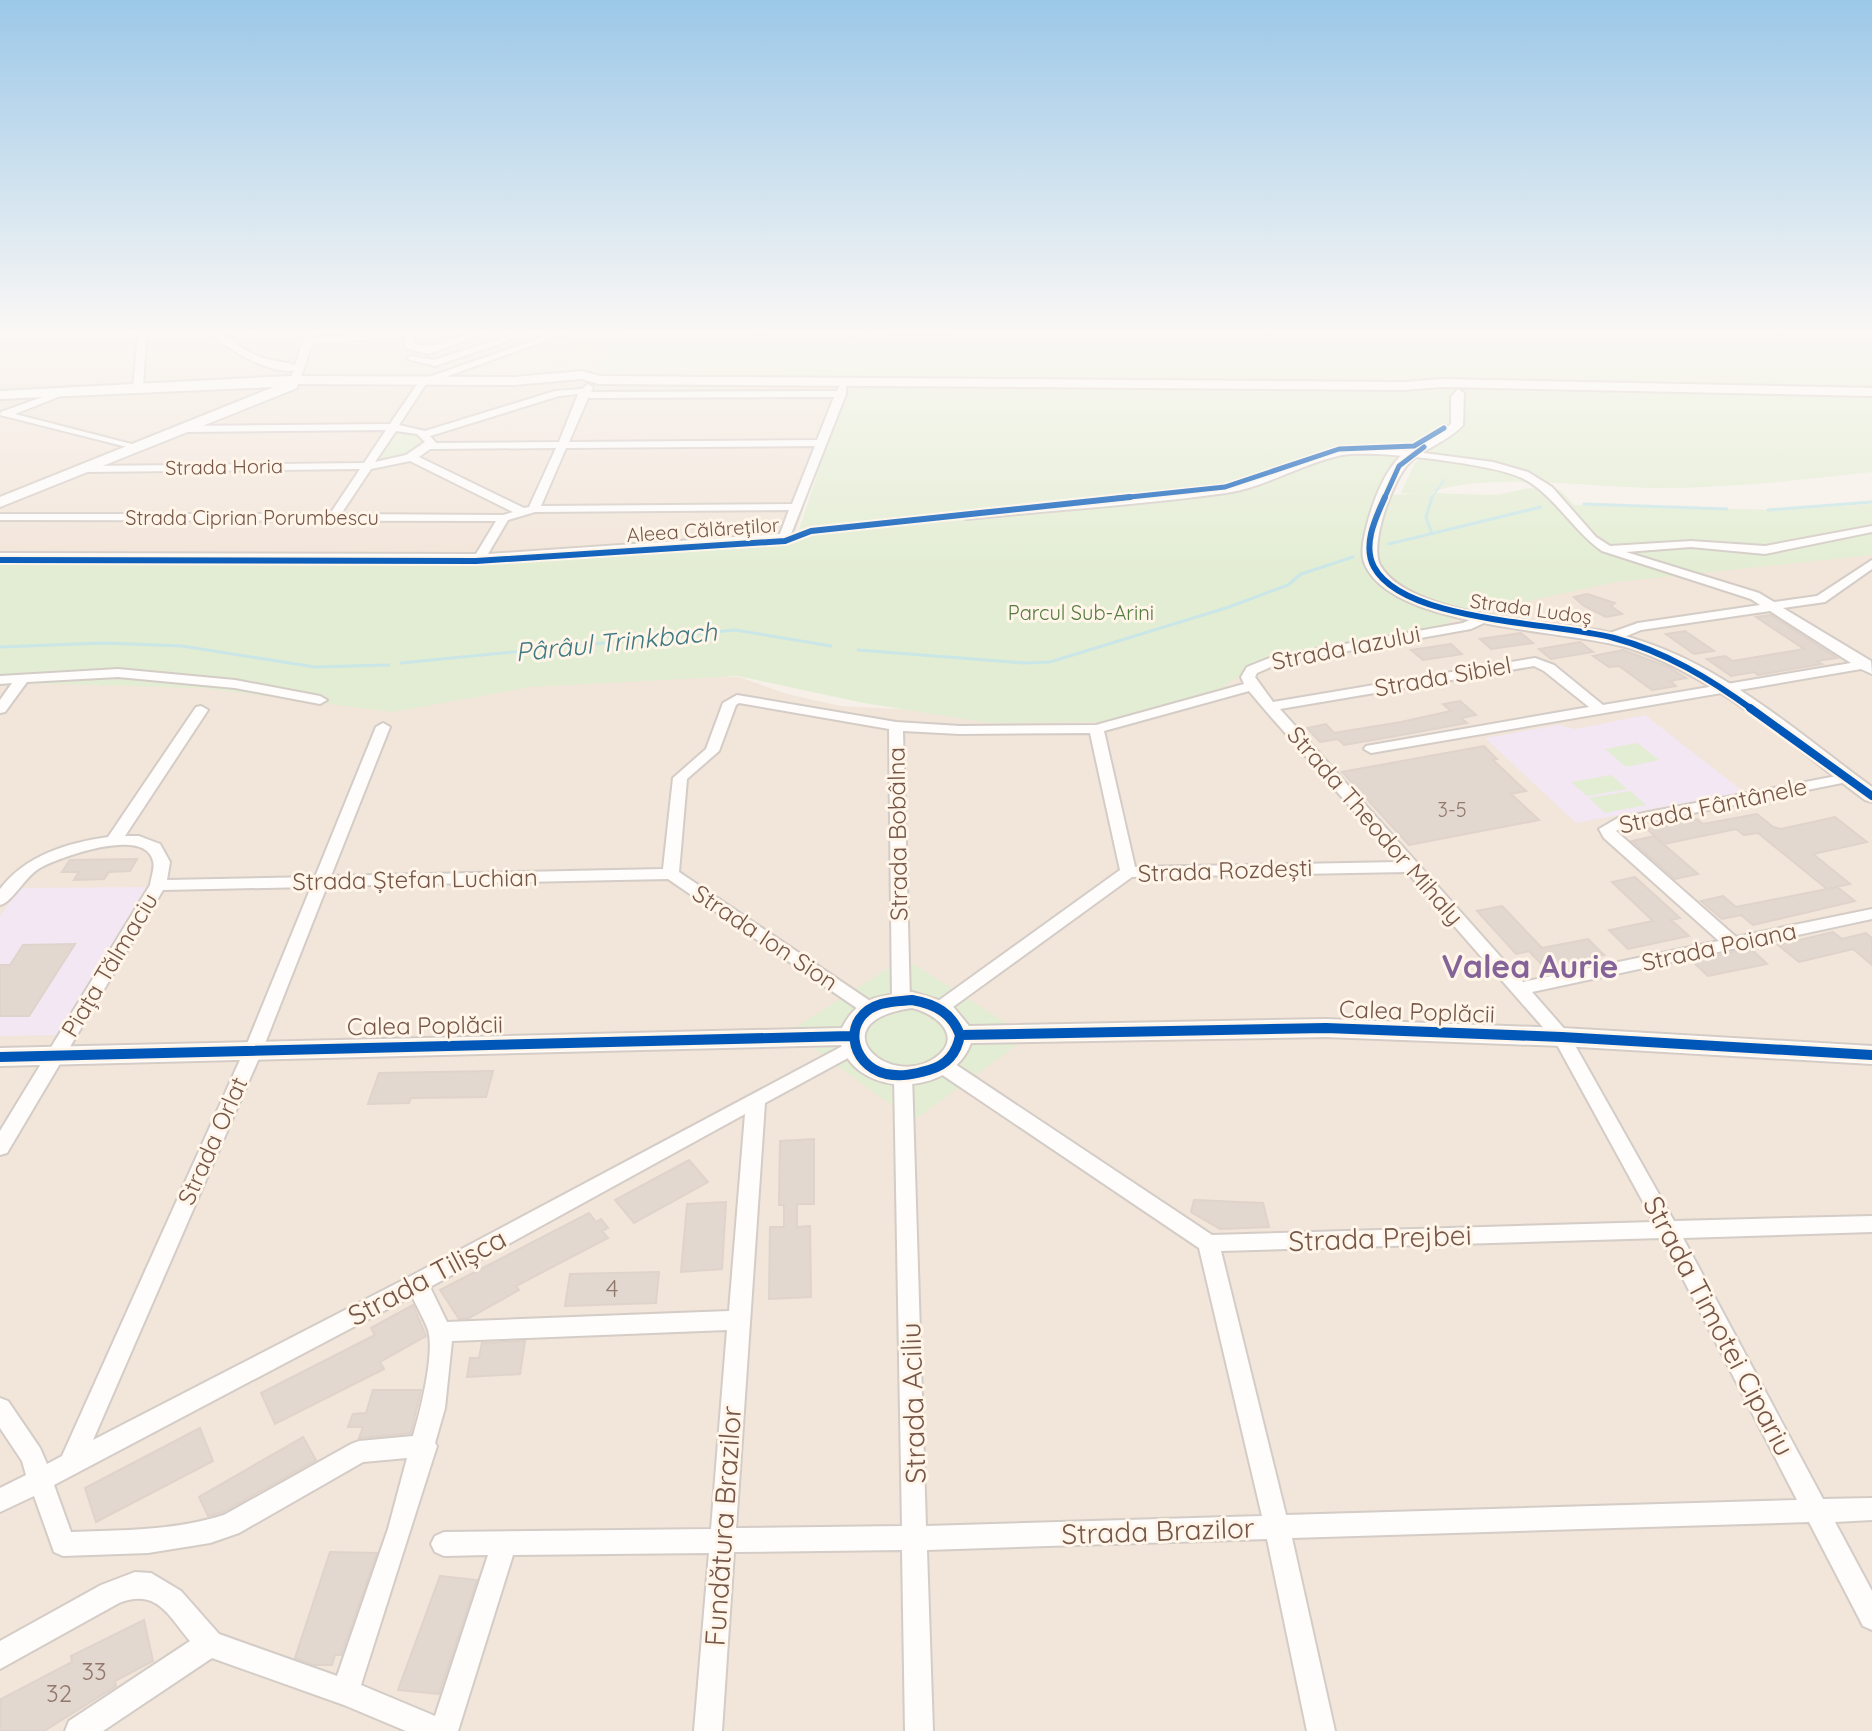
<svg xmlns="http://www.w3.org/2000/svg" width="1872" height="1731" viewBox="0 0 1872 1731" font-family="Quicksand,sans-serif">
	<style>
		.residential { fill: #f2e5d9 }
		.education { fill: #f2e7f2 }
		.green { fill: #e3edd3 }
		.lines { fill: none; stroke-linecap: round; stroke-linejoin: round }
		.stream-far1 { stroke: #cae6e7; stroke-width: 2 }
		.stream { stroke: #cae6e7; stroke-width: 3 }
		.building { fill: #e3d8d0; stroke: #dfd3cb; stroke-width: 2 }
		.minor-casing { stroke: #d4ccc6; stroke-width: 4 }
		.tertiary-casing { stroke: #d4ccc6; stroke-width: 4 }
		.secondary-casing { stroke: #d5ccc6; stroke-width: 4 }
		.minor { fill: #fefdfc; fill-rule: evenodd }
		.tertiary { fill: #fefdfc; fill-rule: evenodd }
		.secondary { fill: #fefdfc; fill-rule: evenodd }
		.cycleway-far3-casing { stroke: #fff5e9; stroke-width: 8 }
		.cycleway-far2-casing { stroke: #fff5e9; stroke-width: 10 }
		.cycleway-far1-casing { stroke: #fff5e9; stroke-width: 13 }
		.cycleway-casing { stroke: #fff5e9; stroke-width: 15 }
		.cycleway-far3 { stroke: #0057b8; stroke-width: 5 }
		.cycleway-far2 { stroke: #0057b8; stroke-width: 6 }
		.cycleway-far1 { stroke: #0057b8; stroke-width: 8 }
		.cycleway { stroke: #0057b8; stroke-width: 10 }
		.labels { text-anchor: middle; stroke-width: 6; stroke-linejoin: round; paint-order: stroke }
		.far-street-label { font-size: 20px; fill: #755648; stroke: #fff5e9 }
		.far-park-label { font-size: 20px; fill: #547b40; stroke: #fff5e9 }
		.number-label { font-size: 20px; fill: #92786c }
		.street-label { font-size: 24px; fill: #755648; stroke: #fff5e9 }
		.near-number-label { font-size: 24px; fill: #92786c }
		.water-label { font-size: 26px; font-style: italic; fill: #3f7a82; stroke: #fff5e9 }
		.near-street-label { font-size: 28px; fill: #755648; stroke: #fff5e9 }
		.district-label { font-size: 32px; font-weight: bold; fill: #846498; stroke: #fff5e9 }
	</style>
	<rect width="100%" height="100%" fill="#f6f0e9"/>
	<path class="residential" d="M0,331H628L590,345L600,356L596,366L848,377L794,537L476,560L0,561Z
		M1872,540V1731H0V677H739L787,694L840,706L956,712L1614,576Z"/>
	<path class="education" d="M1645,715L1744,792L1576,823L1485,738L1558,725L1575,729Z
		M146,887L59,1035L0,1036V916L19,888Z"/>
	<path class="green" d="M628,331H1872V472C1800,480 1729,488 1657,488C1599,488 1481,471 1431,493L1496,495L1529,488L1560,490L1574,505L1772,510L1872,504V555L1616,582L1463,615L1444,625L1273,657C1250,665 1236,681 1215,691L1098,722L988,723L864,703L738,676L531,687L393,712L202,688L14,683L0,685V557L480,558L784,538L1229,489L1335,454L1403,453L1386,495L1415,494L1401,493L1402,490L1415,463L1429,451L1365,445L1342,447L1222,485L798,532L846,388L1154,390L1151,380L631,376L595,366L599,356C582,356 567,365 551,361Z
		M393,429L422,437L421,447L399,457L373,462Z
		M1637,743L1659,760L1626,767L1605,749Z
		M1611,775L1627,789L1587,796L1571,782Z
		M1630,791L1646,805L1605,813L1589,798Z
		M904,958L1028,1037L913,1121L790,1031Z"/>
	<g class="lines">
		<path class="stream-far1" d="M717,331L729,333
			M749,334L783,342H816
			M862,337L945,335
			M826,344L856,338
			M1431,499L1444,480"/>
		<path class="stream" d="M1584,504L1727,509
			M1768,510L1872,502
			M1431,531L1426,517L1432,497
			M1389,544L1541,507
			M0,647L104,643L182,646L315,667L389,665
			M858,650L1024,663L1050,662L1229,607L1288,585L1301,574L1353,557
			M401,663L735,630L831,646"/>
	</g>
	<path class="building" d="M1587,594L1615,603L1611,606L1622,614L1606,617L1584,606L1574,597Z
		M1771,615L1837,658L1817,661L1822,664L1758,675L1754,672L1731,676L1707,659L1725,656L1733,661L1804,649L1756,617Z
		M1685,631L1714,651L1694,654L1666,634Z
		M1521,633L1533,643L1491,649L1480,639Z
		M1580,642L1593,652L1551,659L1539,649Z
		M1451,644L1462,654L1423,660L1411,650Z
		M1623,650L1668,667L1686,678L1670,681L1676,686L1652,690L1619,666L1609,667L1593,656Z
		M1460,701L1476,715L1461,718L1467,723L1396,736L1344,745L1338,739L1320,742L1307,728L1326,724L1334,733L1401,722L1451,711L1443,704Z
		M1484,746L1497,759H1492L1526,791L1511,794L1539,820L1409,845L1342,772Z
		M1757,814L1773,827L1781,829L1835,817L1867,842L1813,854L1850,884L1827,889L1758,833L1744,835L1736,829L1664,844L1647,829L1697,819L1703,824Z
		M1654,836L1698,874L1675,879L1632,841Z
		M137,859L130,871L109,872L104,879L74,880L79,872H62L70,860Z
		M1635,877L1680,918L1671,920L1689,936L1628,949L1609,930L1653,921L1612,882Z
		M1837,887L1855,901L1753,925L1741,915L1722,919L1701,901L1723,896L1736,907Z
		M1502,906L1542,948L1588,939L1604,955L1544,967L1529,951L1516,954L1477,911Z
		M1833,932L1842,939L1866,933L1872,938V965L1853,949L1799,962L1778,945Z
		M75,944L29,1016H0V965H10L23,945Z
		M1750,948L1767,964L1708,976L1692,961Z
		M493,1071L486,1097L411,1098L409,1103L368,1104L379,1073Z
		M814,1139V1204H797V1227L810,1226L811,1297L769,1299L770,1227H784V1205H779L780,1141Z
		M689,1160L708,1182L634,1223L615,1200Z
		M1194,1200L1263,1203L1269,1227L1220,1229L1191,1212Z
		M726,1202L722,1269L681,1272L687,1204Z
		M589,1213L596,1222L601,1219L608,1228L602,1231L608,1238L516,1286L519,1290L469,1318L459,1319L440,1290Z
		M659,1272L656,1303L565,1306L570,1274Z
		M413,1305L426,1336L380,1362L384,1369L275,1424L261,1393L375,1335L371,1328Z
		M525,1341L520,1374L467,1377L470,1358H479L482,1343Z
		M373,1390H421L411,1433L359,1438L363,1427H348L353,1414L366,1413Z
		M200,1428L213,1461L96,1522L85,1488Z
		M303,1437L316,1460L223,1512L208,1516L199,1497Z
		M330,1552L377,1553L341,1655H335L332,1665H314L295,1658Z
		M440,1576L477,1580L439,1694L398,1690Z
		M144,1620L153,1661L115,1681L116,1686L44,1731H0L1,1699L72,1662L71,1656Z"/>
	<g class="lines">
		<defs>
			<path id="minor" d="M136,331H144L146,337L143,387L138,390L133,387L138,337Z
				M208,331C223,330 238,347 253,354C268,362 289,361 302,368C277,380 226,349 208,331Z
				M415,331L414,344C442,352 463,329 491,331L428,354L406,348V337L307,344L303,341L307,338Z
				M524,331H536L435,366L407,359L412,356L434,360Z
				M561,331H572L426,384L399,425L425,431L555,391L582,389L588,384L593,387L591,392L837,391L840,385H846V394L791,534L798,535V539L480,562L0,561V553L476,554L496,521L0,520V514H330L360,469L83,472L78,469L83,466L364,463L386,430L181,432L176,429L181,426L390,424L420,380ZM578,394L559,442L436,443L430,436L559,396ZM834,397L817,440L569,442L588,398ZM396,431L417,434L425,442L406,455L375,462ZM815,446L792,504L541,506L566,448ZM556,448L529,507L524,508L419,457L430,449ZM410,461L513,512L503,515L341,514L371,469ZM789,510L780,534L488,554L508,520L535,512Z
				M65,389L73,391L15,414L139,446V450L0,415L1,412Z
				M1370,446L1493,462L1528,472L1552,487L1596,537L1610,546L1691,541L1765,546L1872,526V532L1765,554L1691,547L1626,552L1759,593L1774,602L1817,596L1872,560V569L1825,602L1783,608L1871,661L1872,674L1861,669L1371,753L1364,749L1366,746L1589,707L1544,671L1534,666L1280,709L1523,982L1719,941L1604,838L1599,829L1618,818L1847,774L1854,778L1847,782L1623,827L1616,831L1736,937L1872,909V919L1532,992L1568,1033L1674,1221L1872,1216V1232L1683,1238L1823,1499L1872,1498V1520L1835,1522L1872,1591V1630L1863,1626L1809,1522L1292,1538L1335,1731H1307L1267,1539L927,1550L933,1731H905L902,1550L734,1552L722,1731H694L709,1553L513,1555L458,1731H406L344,1705L212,1658L103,1731H65L69,1721L190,1641C168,1615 157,1588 119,1603L0,1669V1641L101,1585L135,1572L151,1573L181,1591L219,1634L337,1676L388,1529L407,1458L363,1462L239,1533L210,1543L148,1553L63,1556L54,1552L34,1496L0,1512V1488L26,1475L22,1461L0,1428V1398L8,1401L40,1448L47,1464L62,1456L244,1051L311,887L163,890L7,1153L0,1155V1131L150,885C151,878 155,867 153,861C145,826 60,857 40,868C25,876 13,902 0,905V889C26,855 67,843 108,837L196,707L201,706L208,710L125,836H139L160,844L170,862L167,880L315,877L376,727L383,723L390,727L331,876L663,869L673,778L706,749L723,703L737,695L896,722L960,726L1096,725L1244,684L1241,677L1247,667L1272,657L1463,623L1478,616H1486V622L1471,629L1280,663L1257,673L1255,677L1273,702L1535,658L1554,665L1603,705L1851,663L1770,611L1641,630L1617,640H1607V634L1638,623L1760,605L1751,599L1602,551C1572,530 1555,495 1522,478C1495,464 1372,449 1342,455C1303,463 1266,487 1226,493C1140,505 1053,510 966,519L960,516L966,513L1228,486L1336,450ZM1249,691L1265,710L1399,862L1135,867L1104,731ZM739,703L889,729L892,1000L895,1004H907L910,1000L903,731L960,734L1090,733L1120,870L934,1004L931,1008L934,1012H946L1132,877L1407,872L1555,1041L1654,1222L1212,1235L949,1060H935L933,1065L935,1070L1199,1248L1262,1516L926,1526L912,1075L910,1070H896L894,1075L902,1526L736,1528L765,1103L859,1052L861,1047L859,1042L852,1041L409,1277L93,1440L262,1051L327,886L668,879L864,1013H876L879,1009L876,1005L679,872L687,779L719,751L736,705ZM745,1114L729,1311L447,1322L430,1287ZM1662,1238L1797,1500L1286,1515L1221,1251ZM412,1296C417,1307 424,1319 428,1330C435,1354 420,1412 413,1436L359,1441L351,1444L224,1515C174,1531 123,1530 71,1532L54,1485ZM727,1330L711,1529L444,1532L435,1536L431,1544L435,1552L444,1556L488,1555L435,1716L361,1685L437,1446L435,1443L445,1408L452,1341Z
				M118,669L235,680L320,696L327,700L320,704L235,688L118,677L27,682L5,712L0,713V700L12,683L0,684V676Z"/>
			<path id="tertiary" d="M306,331H316L300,380L290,382Z
				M1458,389L1464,393L1463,425C1448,442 1425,447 1409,463C1393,479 1369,544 1380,565C1410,618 1552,621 1607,632C1709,652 1791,728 1872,787V802L1865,800C1794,747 1723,682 1638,651C1576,628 1389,631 1364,562C1360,550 1365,533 1368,521C1374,500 1382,478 1396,461C1410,444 1434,438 1451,424V397Z"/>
			<path id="secondary" d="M582,371L600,376L1404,382L1442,379L1872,388V396L1442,387L1404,390L599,384L581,379L514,385L298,384L297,388L0,507V497L274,387L0,399V391L290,376L514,377Z
				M912,992L951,1004L969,1026L1326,1019L1562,1028L1872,1046V1064L1562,1046L1326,1037L971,1043C952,1096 860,1100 841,1045L0,1066V1048L842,1028C858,996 880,996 912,992ZM912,1008C932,1012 962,1033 940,1054C893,1096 813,1022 912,1008Z"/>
		</defs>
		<use href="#minor" class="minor-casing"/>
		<use href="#tertiary" class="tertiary-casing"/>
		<use href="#secondary" class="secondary-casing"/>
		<use href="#minor" class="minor"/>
		<use href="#tertiary" class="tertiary"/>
		<use href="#secondary" class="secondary"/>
		<defs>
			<path id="cycleway-far3" d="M1111,499L1225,487L1339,449L1414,446L1444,428
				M1384,499L1399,466L1424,447"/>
			<path id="cycleway-far2" d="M1385,497C1376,517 1362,545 1374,567C1404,623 1557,622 1614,638C1666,652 1710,679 1753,710
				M0,560L476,561L785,541L811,531L1130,497"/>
			<path id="cycleway-far1" d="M1750,708L1872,796"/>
			<path id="cycleway" d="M912,1000C935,1004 952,1013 960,1035C957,1053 947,1065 929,1070C915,1074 902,1077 886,1074C849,1065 841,1016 881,1004C891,1001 902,1001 912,1000Z
				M960,1035L1326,1028L1562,1037L1872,1055
				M0,1057L850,1036"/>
		</defs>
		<use href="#cycleway-far3" class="cycleway-far3-casing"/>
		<use href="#cycleway-far2" class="cycleway-far2-casing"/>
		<use href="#cycleway-far1" class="cycleway-far1-casing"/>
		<use href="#cycleway" class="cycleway-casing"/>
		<use href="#cycleway-far3" class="cycleway-far3"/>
		<use href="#cycleway-far2" class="cycleway-far2"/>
		<use href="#cycleway-far1" class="cycleway-far1"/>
		<use href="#cycleway" class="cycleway"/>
	</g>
	<linearGradient id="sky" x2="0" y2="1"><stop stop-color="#9cc8e8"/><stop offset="0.58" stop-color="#fbf8f5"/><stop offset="1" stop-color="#fbf8f5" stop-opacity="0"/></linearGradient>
	<rect width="1872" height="573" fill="url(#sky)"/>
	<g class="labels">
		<g class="far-street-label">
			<text transform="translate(224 467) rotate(-1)" y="7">Strada Horia</text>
			<text x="252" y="525">Strada Ciprian Porumbescu</text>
			<text transform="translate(703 530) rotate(-4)" y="7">Aleea Călăreților</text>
			<text transform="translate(1531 609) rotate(8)" y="7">Strada Ludoș</text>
		</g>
		<g class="far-park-label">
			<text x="1081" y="620">Parcul Sub-Arini</text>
		</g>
		<g class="number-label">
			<text x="1452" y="817">3-5</text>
		</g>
		<g class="street-label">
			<text transform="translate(1346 648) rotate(-11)" y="8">Strada Iazului</text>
			<text transform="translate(1443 677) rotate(-10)" y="8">Strada Sibiel</text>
			<text transform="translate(1713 806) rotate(-12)" y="8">Strada Fântânele</text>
			<text transform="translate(1375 826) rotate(49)" y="8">Strada Theodor Mihaly</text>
			<text transform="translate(898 834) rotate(-91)" y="8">Strada Bobâlna</text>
			<text transform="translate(1225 871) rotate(-2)" y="8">Strada Rozdești</text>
			<text transform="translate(415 880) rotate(-1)" y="8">Strada Ștefan Luchian</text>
			<text transform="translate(765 938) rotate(34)" y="8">Strada Ion Sion</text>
			<text transform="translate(1719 947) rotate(-12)" y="8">Strada Poiana</text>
			<text transform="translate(110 965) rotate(-59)" y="8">Piața Tălmaciu</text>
			<text transform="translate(1417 1012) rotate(2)" y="8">Calea Poplăcii</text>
			<text transform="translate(425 1026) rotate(-1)" y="8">Calea Poplăcii</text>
			<text transform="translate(213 1141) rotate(-66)" y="8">Strada Orlat</text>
		</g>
		<g class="near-number-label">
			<text x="612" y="1297">4</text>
			<text x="94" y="1680">33</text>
			<text x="59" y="1702">32</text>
		</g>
		<g class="water-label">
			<text transform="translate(616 642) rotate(-6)" y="9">Pârâul Trinkbach</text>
		</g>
		<g class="near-street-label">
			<text transform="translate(1380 1238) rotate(-2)" y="10">Strada Prejbei</text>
			<text transform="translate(427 1277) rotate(-28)" y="10">Strada Tilișca</text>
			<text transform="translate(1719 1326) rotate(62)" y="10">Strada Timotei Cipariu</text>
			<text transform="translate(913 1403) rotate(-92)" y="10">Strada Aciliu</text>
			<text transform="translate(723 1526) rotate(-86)" y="10">Fundătura Brazilor</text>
			<text transform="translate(1158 1531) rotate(-2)" y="10">Strada Brazilor</text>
		</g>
		<g class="district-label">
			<text x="1530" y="978">Valea Aurie</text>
		</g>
	</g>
</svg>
